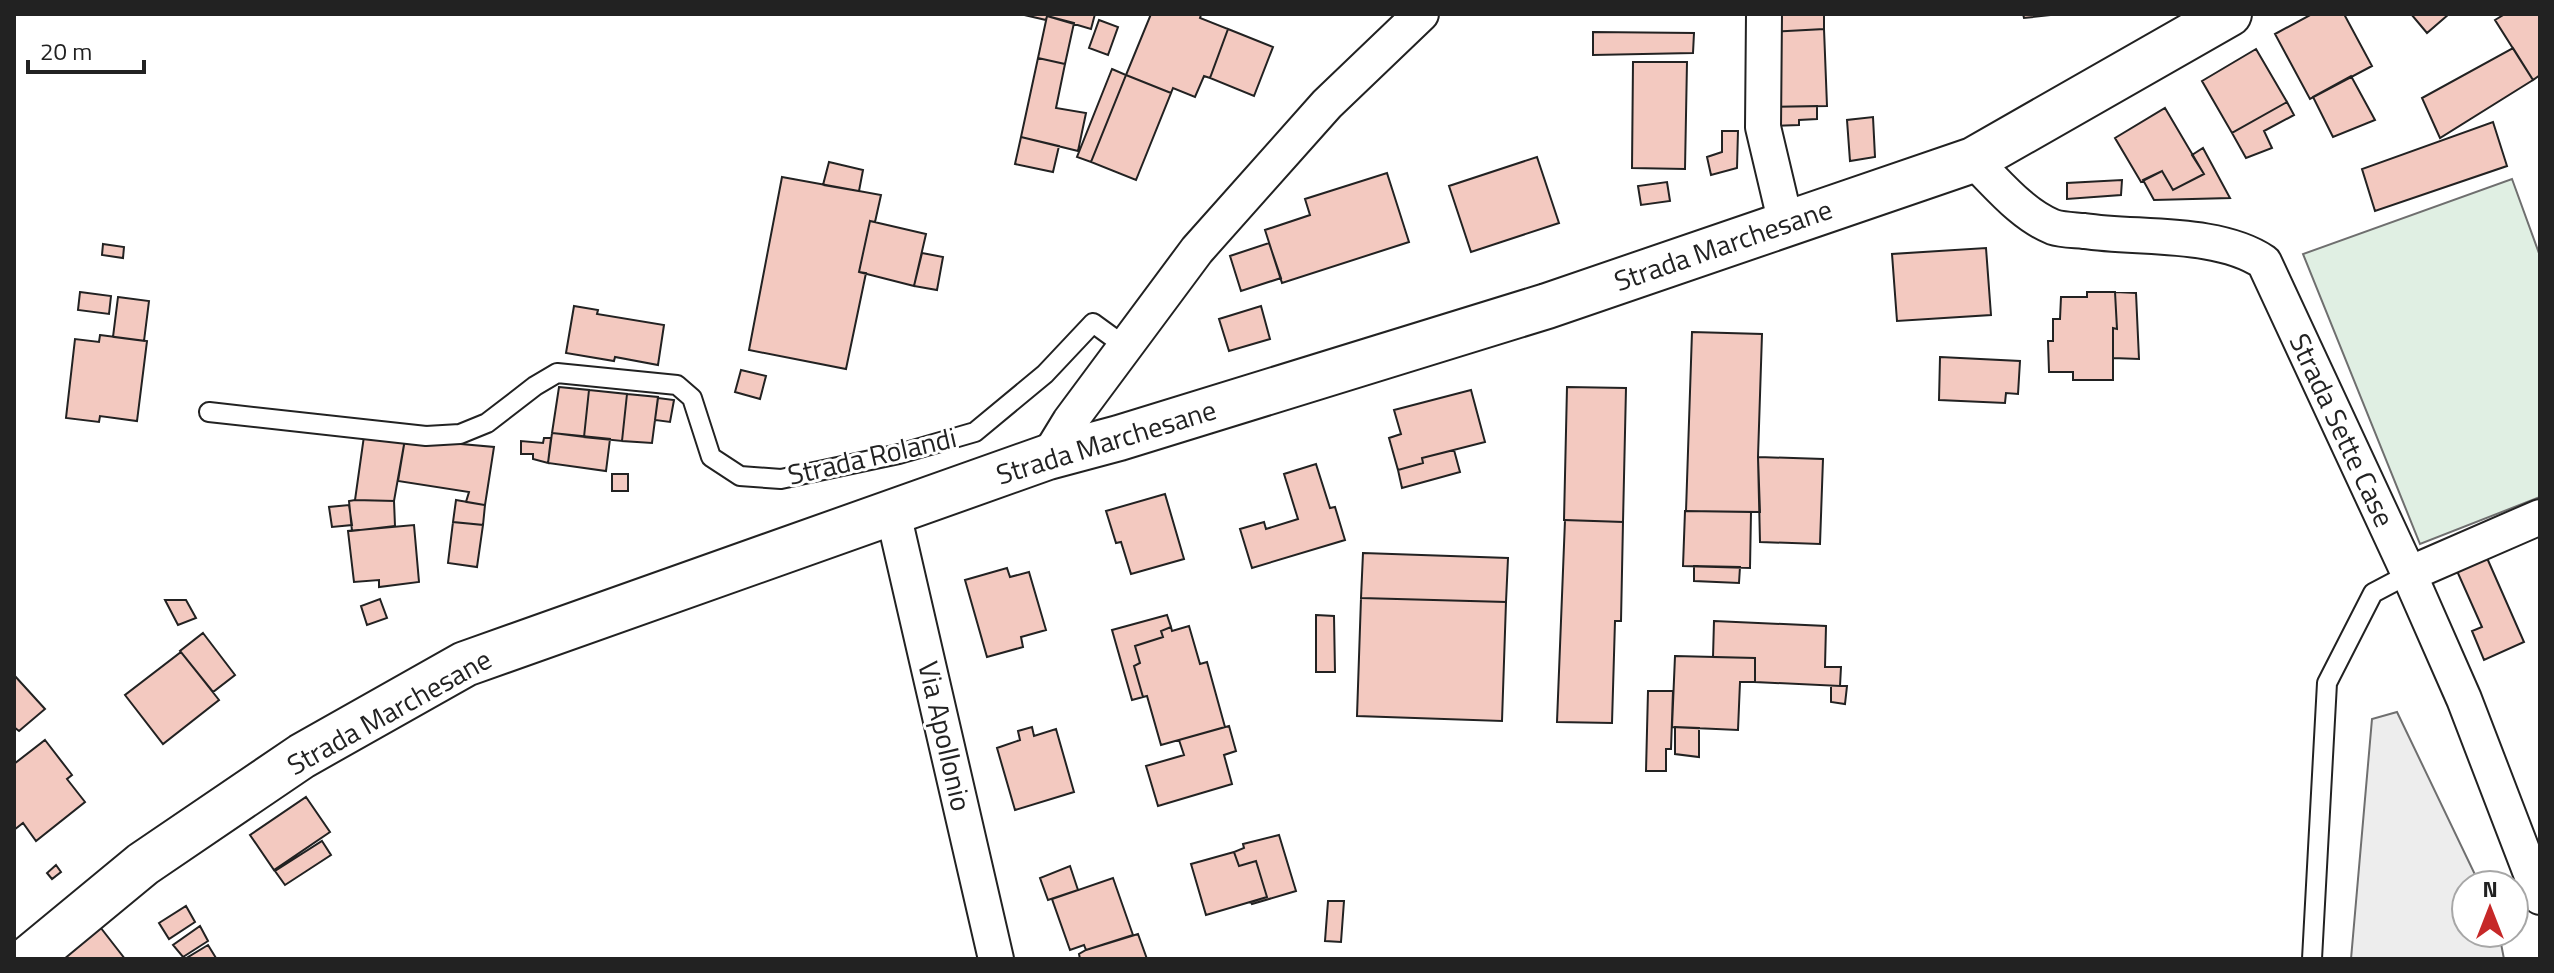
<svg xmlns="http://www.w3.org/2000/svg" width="2554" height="973" viewBox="0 0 2554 973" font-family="'Titillium Web',sans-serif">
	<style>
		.green { fill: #e0efe3; stroke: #6f6f6f; stroke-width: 2 }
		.parking { fill: #ededed; stroke: #6f6f6f; stroke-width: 2 }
		.building { fill: #f3c9c0; stroke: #222; stroke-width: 2 }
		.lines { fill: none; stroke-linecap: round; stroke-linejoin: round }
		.service-casing { stroke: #222; stroke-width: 22 }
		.minor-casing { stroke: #222; stroke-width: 38 }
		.secondary-casing { stroke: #222; stroke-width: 48 }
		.service { stroke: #fff; stroke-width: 18 }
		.minor { stroke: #fff; stroke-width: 34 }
		.secondary { stroke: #fff; stroke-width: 44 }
		.labels { text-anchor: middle; stroke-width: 6; stroke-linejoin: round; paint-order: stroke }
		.street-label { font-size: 28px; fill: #222; stroke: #fff }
	</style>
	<rect width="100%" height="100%" fill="#fff"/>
	<path class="green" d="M2512,179L2540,256V497L2420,544L2303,254Z"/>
	<path class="parking" d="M2397,712L2480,885H2466V933H2499L2504,959H2351L2372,719Z"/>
	<path class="building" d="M1020,14H1095L1091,29L1047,16L1046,20Z
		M1151,14H1198L1201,15L1200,18L1228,29L1210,78L1204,76L1195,97L1173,88L1171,93L1126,75Z
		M1767,14H1824V29L1768,32Z
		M2023,14H2060L2024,18Z
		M2312,14H2344L2372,66L2310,99L2275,34Z
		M2411,14H2449L2427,33Z
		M2505,14H2540V75L2533,80L2495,20Z
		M1047,16L1074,23L1065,64L1038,58Z
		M1099,20L1118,27L1108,55L1089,48Z
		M1228,29L1273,47L1254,96L1210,78Z
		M1824,29L1827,106L1769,107L1768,32Z
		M1593,32L1694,33L1693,53L1593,55Z
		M2513,48L2533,80L2440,138L2422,98Z
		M2256,49L2287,102L2232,133L2202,81Z
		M1038,58L1065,64L1056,108L1086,113L1078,151L1021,137Z
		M1633,62H1687L1685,169L1632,168Z
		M1112,69L1126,75L1091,162L1077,157Z
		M1126,75L1171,93L1136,180L1091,162Z
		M2351,76L2375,120L2333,137L2313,97Z
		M2287,102L2294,115L2264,131L2272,148L2246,158L2232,133Z
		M1817,106V119L1799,120V125L1769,126V107Z
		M2165,108L2204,174L2173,190L2162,171L2141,182L2115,138Z
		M1873,117L1875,157L1850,161L1847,120Z
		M2493,122L2507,166L2375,211L2362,169Z
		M1722,131H1738L1737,168L1711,175L1707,157L1722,152Z
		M1021,137L1059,146L1053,172L1015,164Z
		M2203,148L2230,198L2154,200L2143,180L2162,171L2173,190L2204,174L2192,155Z
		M1537,157L1559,223L1471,252L1449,186Z
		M829,162L863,170L859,191L823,185Z
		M1387,173L1409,242L1282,283L1265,230L1310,215L1305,199Z
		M782,177L881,195L875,222L870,221L859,272L866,273L846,369L749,350Z
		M2122,180L2121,195L2067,199V183Z
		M1667,182L1670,201L1641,205L1638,186Z
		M870,221L926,234L914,286L859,272Z
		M1269,243L1281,278L1241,291L1230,256Z
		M103,244L124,247L123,258L102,255Z
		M1986,248L1991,315L1897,321L1892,254Z
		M922,253L943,257L937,290L914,286Z
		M80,292L111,296L109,314L78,310Z
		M2087,292H2115L2117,329L2113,328V380H2073V372H2049L2048,341H2053V319H2060L2061,297H2087Z
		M2115,292L2136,293L2139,359L2113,358V328L2117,329Z
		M118,297L149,301L144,341L113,337Z
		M574,306L598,310L597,314L664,325L658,365L615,357L614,361L566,353Z
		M1261,306L1270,339L1229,351L1219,319Z
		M1692,332L1762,334L1758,457L1760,512L1686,511Z
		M100,335L147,341L137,421L100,416L99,422L66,418L75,339L99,342Z
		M1940,357L2020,361L2018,394L2006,393L2005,403L1939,400Z
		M741,370L766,376L760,399L735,392Z
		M559,387L589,390L584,437L552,433Z
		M1567,387L1626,388L1623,522L1564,520Z
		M589,390L627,394L622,441L584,437Z
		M1471,390L1485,442L1422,458L1423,463L1398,470L1389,438L1401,434L1394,410Z
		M627,394L658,397L652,443L622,441Z
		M658,398L674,400L670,422L655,420Z
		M552,433L610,439L606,471L548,463Z
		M364,436L405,439L394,501L355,500Z
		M544,438H551L548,463L533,459V454H521V441L543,443Z
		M405,439L494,447L485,505L466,502L469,492L398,481Z
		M1454,450L1460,472L1402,488L1398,470L1423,463L1422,458Z
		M1758,457L1823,459L1820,544L1760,542Z
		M1316,464L1330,508L1335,507L1345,540L1252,568L1240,529L1264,522L1266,529L1298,519L1284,474Z
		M612,474H628V491H612Z
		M1165,494L1184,559L1131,574L1121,542L1116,543L1106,511Z
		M355,500L394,501L395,526L352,531L349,501Z
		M456,500L485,505L483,525L453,522Z
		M349,505L352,525L332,527L329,507Z
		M1685,511L1751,512L1750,568L1683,566Z
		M1565,520L1623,522L1621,621H1615L1612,723L1557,722Z
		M453,522L483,525L477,567L448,563Z
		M414,525L419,582L379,587V580L354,582L348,531Z
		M1363,553L1508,558L1506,602L1361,598Z
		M2487,558L2524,642L2484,660L2472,631L2482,627L2457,571Z
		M1694,566L1740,567L1739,583L1694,581Z
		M1007,568L1010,577L1029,572L1046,630L1021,637L1023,647L987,657L965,580Z
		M1361,598L1506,602L1502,721L1357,716Z
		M380,599L387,618L367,625L361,606Z
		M165,600H186L196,618L178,625Z
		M1167,615L1171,627L1161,631L1163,637L1135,646L1140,663L1134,666L1143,697L1132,700L1112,630Z
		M1316,615L1334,616L1335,672H1316Z
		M1714,621L1826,626L1825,667H1841L1840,686L1755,682V658L1713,657Z
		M1189,626L1200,664L1207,662L1225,727L1161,745L1147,696L1143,697L1134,666L1140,663L1135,646L1163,637L1161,631L1171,627L1172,631Z
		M203,633L235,675L213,692L180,651Z
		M181,652L219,700L163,744L125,695Z
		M1675,656L1755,658V682H1740L1738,730L1672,727Z
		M14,675L45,709L19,731L14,727Z
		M1831,686H1847L1845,704L1831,702Z
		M1648,691H1673L1671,749H1666V771H1646Z
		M1229,726L1236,751L1224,755L1232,784L1158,806L1146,766L1184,755L1179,740Z
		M1032,727L1034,736L1056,729L1074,792L1015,810L997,748L1020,740L1018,731Z
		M1675,727L1699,728V757L1675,754Z
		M45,740L72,775L67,779L85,802L36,841L23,823L14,830V764Z
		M306,797L330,832L274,870L250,835Z
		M1279,835L1296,891L1252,904L1251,902L1267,897L1256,861L1239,866L1234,852L1244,848L1243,844Z
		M322,841L331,855L285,885L275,871Z
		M1234,852L1239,866L1256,861L1267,897L1206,915L1191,864Z
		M56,865L61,872L52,879L47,873Z
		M1070,866L1078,890L1048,900L1040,878Z
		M1113,878L1133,935L1086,950L1084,945L1070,950L1052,899Z
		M1328,901H1344L1341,942L1325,941Z
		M186,906L195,922L169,939L159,923Z
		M97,923L125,959H51Z
		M200,926L208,941L183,957L173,945Z
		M1138,934L1147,959H1080L1079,954L1086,950Z
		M208,945L216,958L185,959Z"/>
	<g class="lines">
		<defs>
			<path id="service" d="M209,412L426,436L460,434L487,423L535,386L557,373L677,385L692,398L711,457L740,476L781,479L899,454L975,432L1045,374L1093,323L1126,347
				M2312,959L2327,683L2373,593L2409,574"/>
			<path id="minor" d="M1764,14L1763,127L1786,224
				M1973,160C1997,183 2021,214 2053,227C2062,230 2074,230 2084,231C2139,239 2218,231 2264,262L2409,574L2464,699L2540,897
				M1048,457L1070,421L1197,250L1327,104L1421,14
				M893,513L996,959
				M2409,574L2540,517"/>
			<path id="secondary" d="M28,959L143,864L302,756L465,664L1048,457L1119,438L1547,306L1973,160L2229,14"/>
		</defs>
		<use href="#service" class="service-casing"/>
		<use href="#minor" class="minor-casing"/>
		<use href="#secondary" class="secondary-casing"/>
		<use href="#service" class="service"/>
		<use href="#minor" class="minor"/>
		<use href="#secondary" class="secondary"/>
	</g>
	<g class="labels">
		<g class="street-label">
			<text transform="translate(1723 245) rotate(-19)" y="10">Strada Marchesane</text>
			<text transform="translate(2342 430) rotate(65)" y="10">Strada Sette Case</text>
			<text transform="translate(1106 442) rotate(-17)" y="10">Strada Marchesane</text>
			<text transform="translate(872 456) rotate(-13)" y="10">Strada Rolandi</text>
			<text transform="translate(389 712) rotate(-29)" y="10">Strada Marchesane</text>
			<text transform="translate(945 736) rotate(77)" y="10">Via Apollonio</text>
		</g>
	</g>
	<rect width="2554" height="973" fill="none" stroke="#222222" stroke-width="32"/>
	<g transform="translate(2490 909)"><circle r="38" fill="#ffffff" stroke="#a7a7a7" stroke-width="2"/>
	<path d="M0-6L14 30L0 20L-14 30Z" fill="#c62828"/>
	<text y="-12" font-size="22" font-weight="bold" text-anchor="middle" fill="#222222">N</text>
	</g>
	<path d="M28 60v12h116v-12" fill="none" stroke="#222222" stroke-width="4"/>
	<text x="40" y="60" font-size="24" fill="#222222" stroke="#ffffff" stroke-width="6" paint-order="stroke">20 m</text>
</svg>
